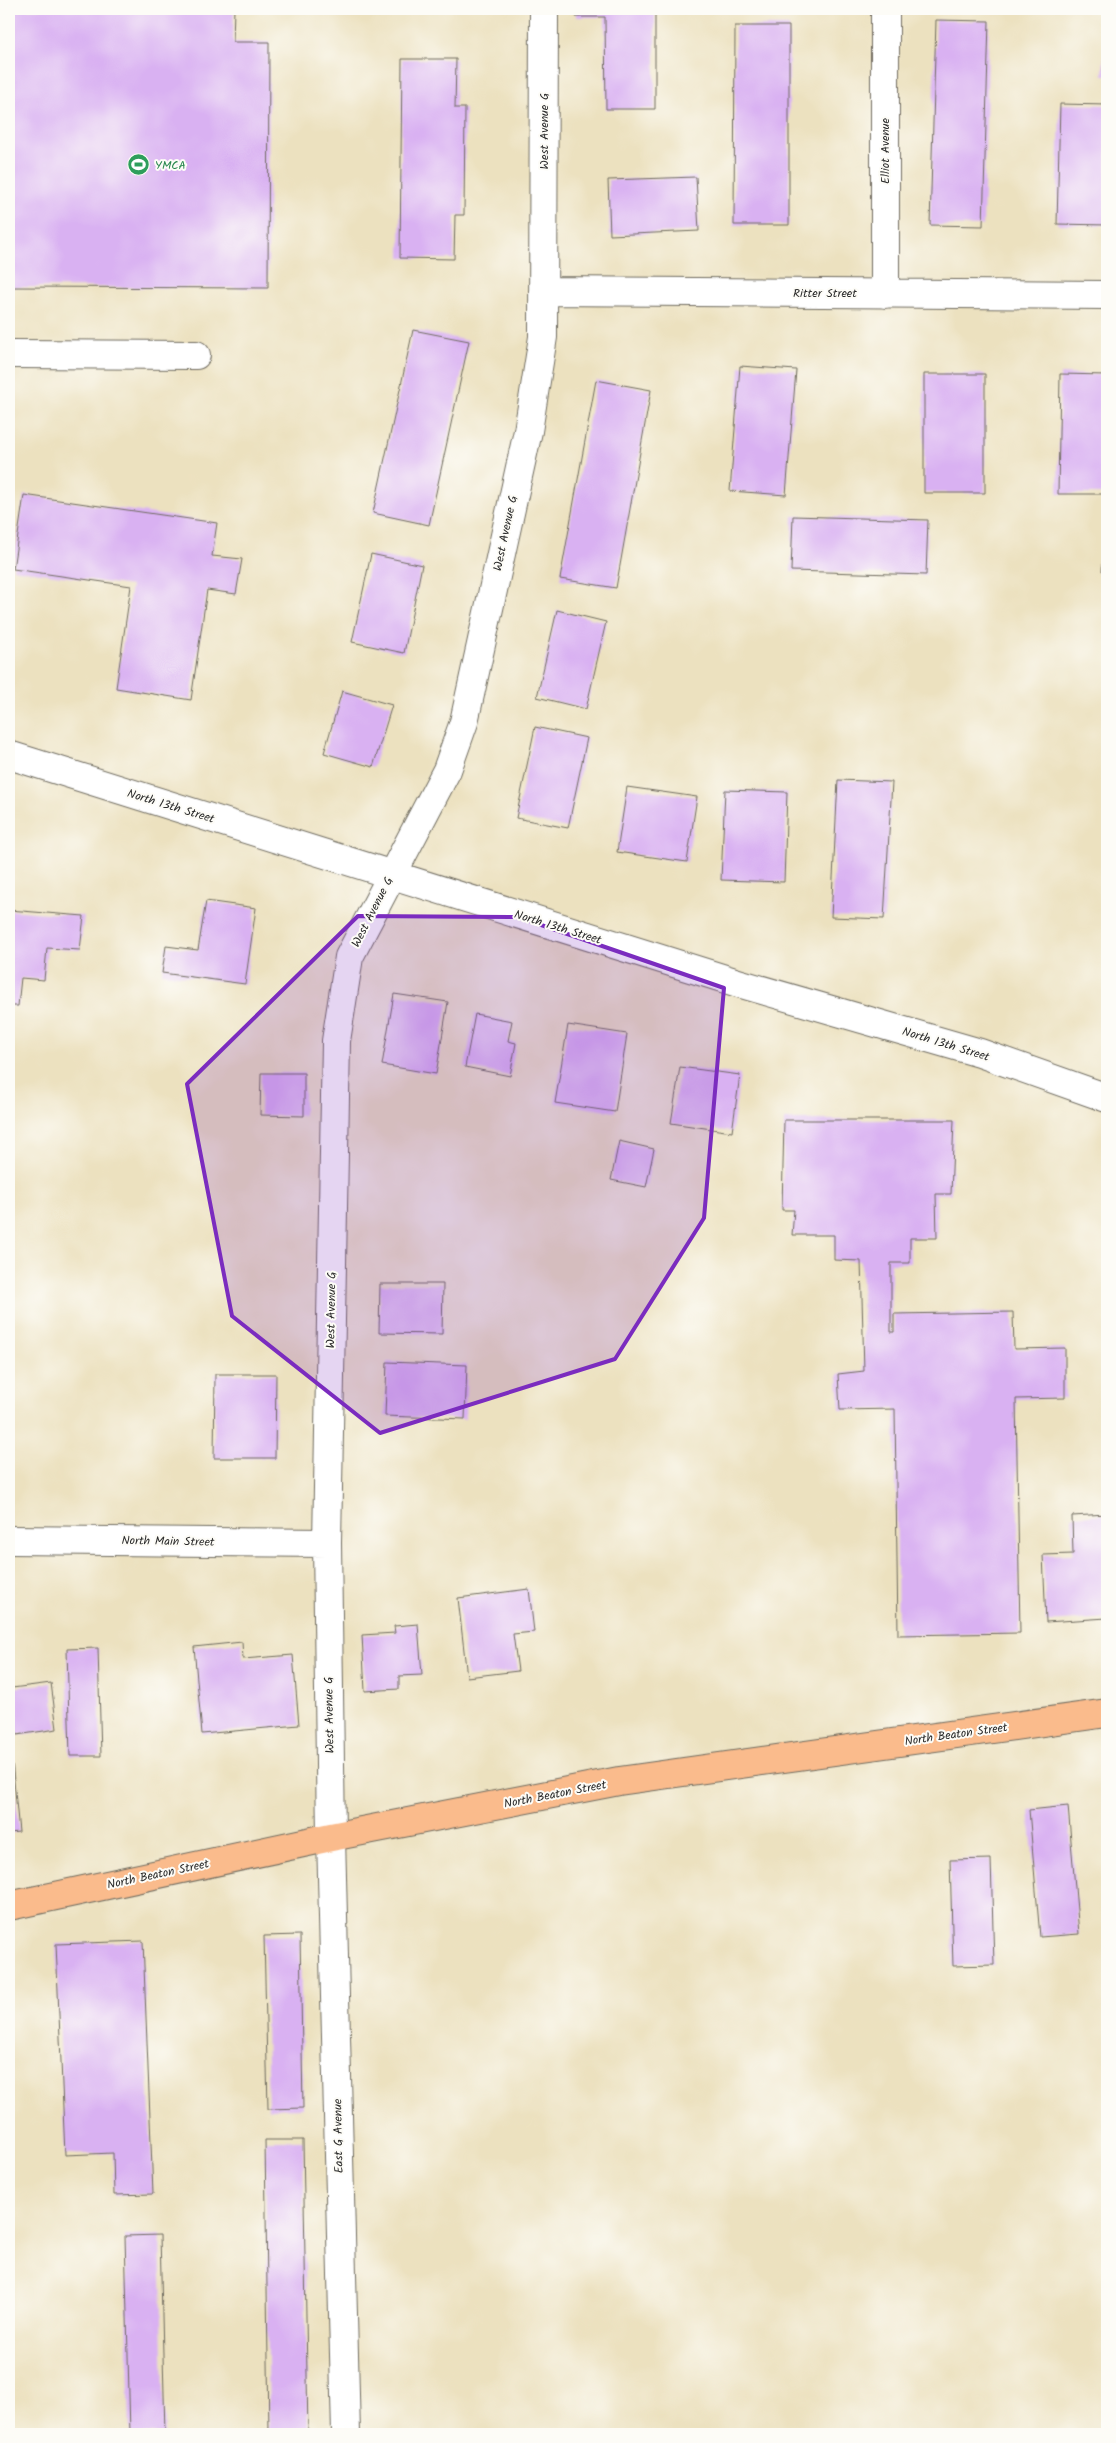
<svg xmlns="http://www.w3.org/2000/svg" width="1116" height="2443" viewBox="0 0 1116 2443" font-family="Kalam,sans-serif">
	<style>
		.building { fill: #d9b1f2 }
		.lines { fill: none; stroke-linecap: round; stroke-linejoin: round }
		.minor-casing { stroke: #6f6b5f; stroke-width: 30 }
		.major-casing { stroke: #6f6b5f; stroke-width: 30 }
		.minor { stroke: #fff; stroke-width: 28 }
		.major { stroke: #fabb8c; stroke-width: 28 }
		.marked { fill: #7b2cbf; fill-opacity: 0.2; stroke: #7b2cbf; stroke-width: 4; stroke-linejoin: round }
		.labels { text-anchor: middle; stroke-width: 4; stroke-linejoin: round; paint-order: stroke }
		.street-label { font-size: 12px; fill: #2b2b2b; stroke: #fdfcf7 }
		.leisure-label { font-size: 12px; fill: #27864d; stroke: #fdfcf7; text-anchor: start }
	</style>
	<rect width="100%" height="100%" fill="#fdfcf7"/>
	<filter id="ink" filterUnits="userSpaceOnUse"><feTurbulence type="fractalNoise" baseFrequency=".02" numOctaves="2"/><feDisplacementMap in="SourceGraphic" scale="10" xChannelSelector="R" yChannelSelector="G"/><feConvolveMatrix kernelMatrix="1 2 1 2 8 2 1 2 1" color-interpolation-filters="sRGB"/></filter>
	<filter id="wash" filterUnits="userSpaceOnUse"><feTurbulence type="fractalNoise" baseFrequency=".0096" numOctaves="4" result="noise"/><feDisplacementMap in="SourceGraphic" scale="20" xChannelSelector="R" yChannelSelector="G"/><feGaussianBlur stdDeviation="1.12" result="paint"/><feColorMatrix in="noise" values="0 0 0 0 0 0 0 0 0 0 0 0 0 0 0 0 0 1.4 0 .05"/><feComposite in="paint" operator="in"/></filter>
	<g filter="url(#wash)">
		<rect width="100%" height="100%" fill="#ece1bf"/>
		<g id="blocks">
			<path class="building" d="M9,9H234L233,42H269L268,288L9,287Z
				M576,9H655V109H606L605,17H576Z
				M936,20L989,21L983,226L930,225Z
				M1106,22H1107V75H1103Z
				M735,26H789V225H734Z
				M402,59H456L455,108H465L464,215H455L454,259L400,258Z
				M1060,104L1107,105V225L1057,224Z
				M696,177L699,231L610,235L608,180Z
				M413,330L469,341L429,525L373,513Z
				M740,366L796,370L786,495L730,491Z
				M924,374H985V493H924Z
				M1060,374L1107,375V494H1058Z
				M596,380L651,390L616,588L560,579Z
				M24,495L217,523L212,556L242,559L236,594L207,590L191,700L116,688L131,586L13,569Z
				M1105,514H1107V571H1102Z
				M793,516L928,520L926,575L791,571Z
				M371,554L422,565L404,653L352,642Z
				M557,610L606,622L586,709L537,697Z
				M342,691L392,705L373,767L324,753Z
				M535,727L587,738L568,828L516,818Z
				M838,780L892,782L884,919L831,917Z
				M627,787L697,797L687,862L617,852Z
				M725,790L787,792L784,882L721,880Z
				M206,901L256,908L245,984L162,973L166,946L198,950Z
				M9,910L84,916L80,950L47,948L44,980L21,978L18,1006H9Z
				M394,994L448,1002L436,1074L382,1065Z
				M475,1014L512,1021L508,1041L516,1043L510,1076L465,1067Z
				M568,1025L627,1034L615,1112L555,1103Z
				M680,1067L740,1075L732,1132L671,1123Z
				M261,1073H304V1116L260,1115Z
				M784,1120H954L951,1194H936L937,1238H910V1263H891V1332H894V1314L1013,1312L1014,1349L1065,1348V1398L1016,1399L1020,1633L898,1635L895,1409L840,1410L838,1374L864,1371L861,1261L834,1260V1235H792L794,1210H782Z
				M619,1141L654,1149L646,1187L611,1180Z
				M380,1284H443L442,1334L379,1333Z
				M387,1362L467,1365L465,1419L385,1416Z
				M215,1374H276L275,1458H214Z
				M1107,1514V1618L1046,1622L1043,1555L1073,1554L1072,1516Z
				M529,1589L534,1632L513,1634L518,1671L467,1677L458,1598Z
				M418,1624L422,1675L399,1676V1689L365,1691L362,1635L395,1633L394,1626Z
				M242,1642L243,1659L293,1655L299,1725L202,1734L194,1647Z
				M98,1648L101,1756H70L67,1649Z
				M51,1683L57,1729L17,1735L12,1688Z
				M9,1730L19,1832L9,1833Z
				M1068,1806L1079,1934L1040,1937L1029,1810Z
				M991,1859L994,1965L953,1966L950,1860Z
				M300,1935L303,2108L268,2109L264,1936Z
				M143,1941L153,2194L114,2195L113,2153L65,2155L56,1944Z
				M265,2140H303L308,2434H269Z
				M160,2235L165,2434H130L125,2236Z"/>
		</g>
	</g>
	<g filter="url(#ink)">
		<use href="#blocks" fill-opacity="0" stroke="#6f6b5f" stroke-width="1"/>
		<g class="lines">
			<defs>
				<path id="minor" d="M885,9V294
					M543,291L1107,295
					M9,354L196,355
					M9,755L738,983L980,1053L1107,1098
					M9,1540L327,1543
					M346,2434L331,1837L327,1543L336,1041L349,957L447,770L464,722L528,431L543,337L544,9"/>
				<path id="major" d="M9,1906L331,1837L619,1781L1107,1713"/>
			</defs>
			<use href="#minor" class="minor-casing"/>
			<use href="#major" class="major-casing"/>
			<use href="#minor" class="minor"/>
			<use href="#major" class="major"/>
		</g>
	</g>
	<path class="marked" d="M358,916L518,917L724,988L704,1218L615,1359L380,1433L232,1316L187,1084Z"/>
	<defs>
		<symbol id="stadium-disc" viewBox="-11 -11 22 22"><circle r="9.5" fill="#2e9e5b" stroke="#fdfcf7"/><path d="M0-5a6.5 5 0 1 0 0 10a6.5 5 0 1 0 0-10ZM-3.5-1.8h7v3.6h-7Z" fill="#fff"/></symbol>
	</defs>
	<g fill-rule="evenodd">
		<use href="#stadium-disc" x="126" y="152" width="25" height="25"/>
	</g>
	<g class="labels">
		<g class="street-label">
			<text transform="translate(544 131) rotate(-90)" y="4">West Avenue G</text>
			<text transform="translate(885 151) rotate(-90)" y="4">Elliot Avenue</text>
			<text x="825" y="297">Ritter Street</text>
			<text transform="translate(505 533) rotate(-78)" y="4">West Avenue G</text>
			<text transform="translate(171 806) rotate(17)" y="4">North 13th Street</text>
			<text transform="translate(372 912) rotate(-63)" y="4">West Avenue G</text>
			<text transform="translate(558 927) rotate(17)" y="4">North 13th Street</text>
			<text transform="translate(946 1044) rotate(17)" y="4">North 13th Street</text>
			<text transform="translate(331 1310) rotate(-89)" y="4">West Avenue G</text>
			<text transform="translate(168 1541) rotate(1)" y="4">North Main Street</text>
			<text transform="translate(329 1715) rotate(-91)" y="4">West Avenue G</text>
			<text transform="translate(956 1734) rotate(-8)" y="4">North Beaton Street</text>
			<text transform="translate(555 1794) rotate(-11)" y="4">North Beaton Street</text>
			<text transform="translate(158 1874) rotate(-12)" y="4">North Beaton Street</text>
			<text transform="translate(338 2136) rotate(-91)" y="4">East G Avenue</text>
		</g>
		<g class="leisure-label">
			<text x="155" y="169">YMCA</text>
		</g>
	</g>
	<rect width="1116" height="2443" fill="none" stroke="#fdfcf7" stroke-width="30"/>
</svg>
